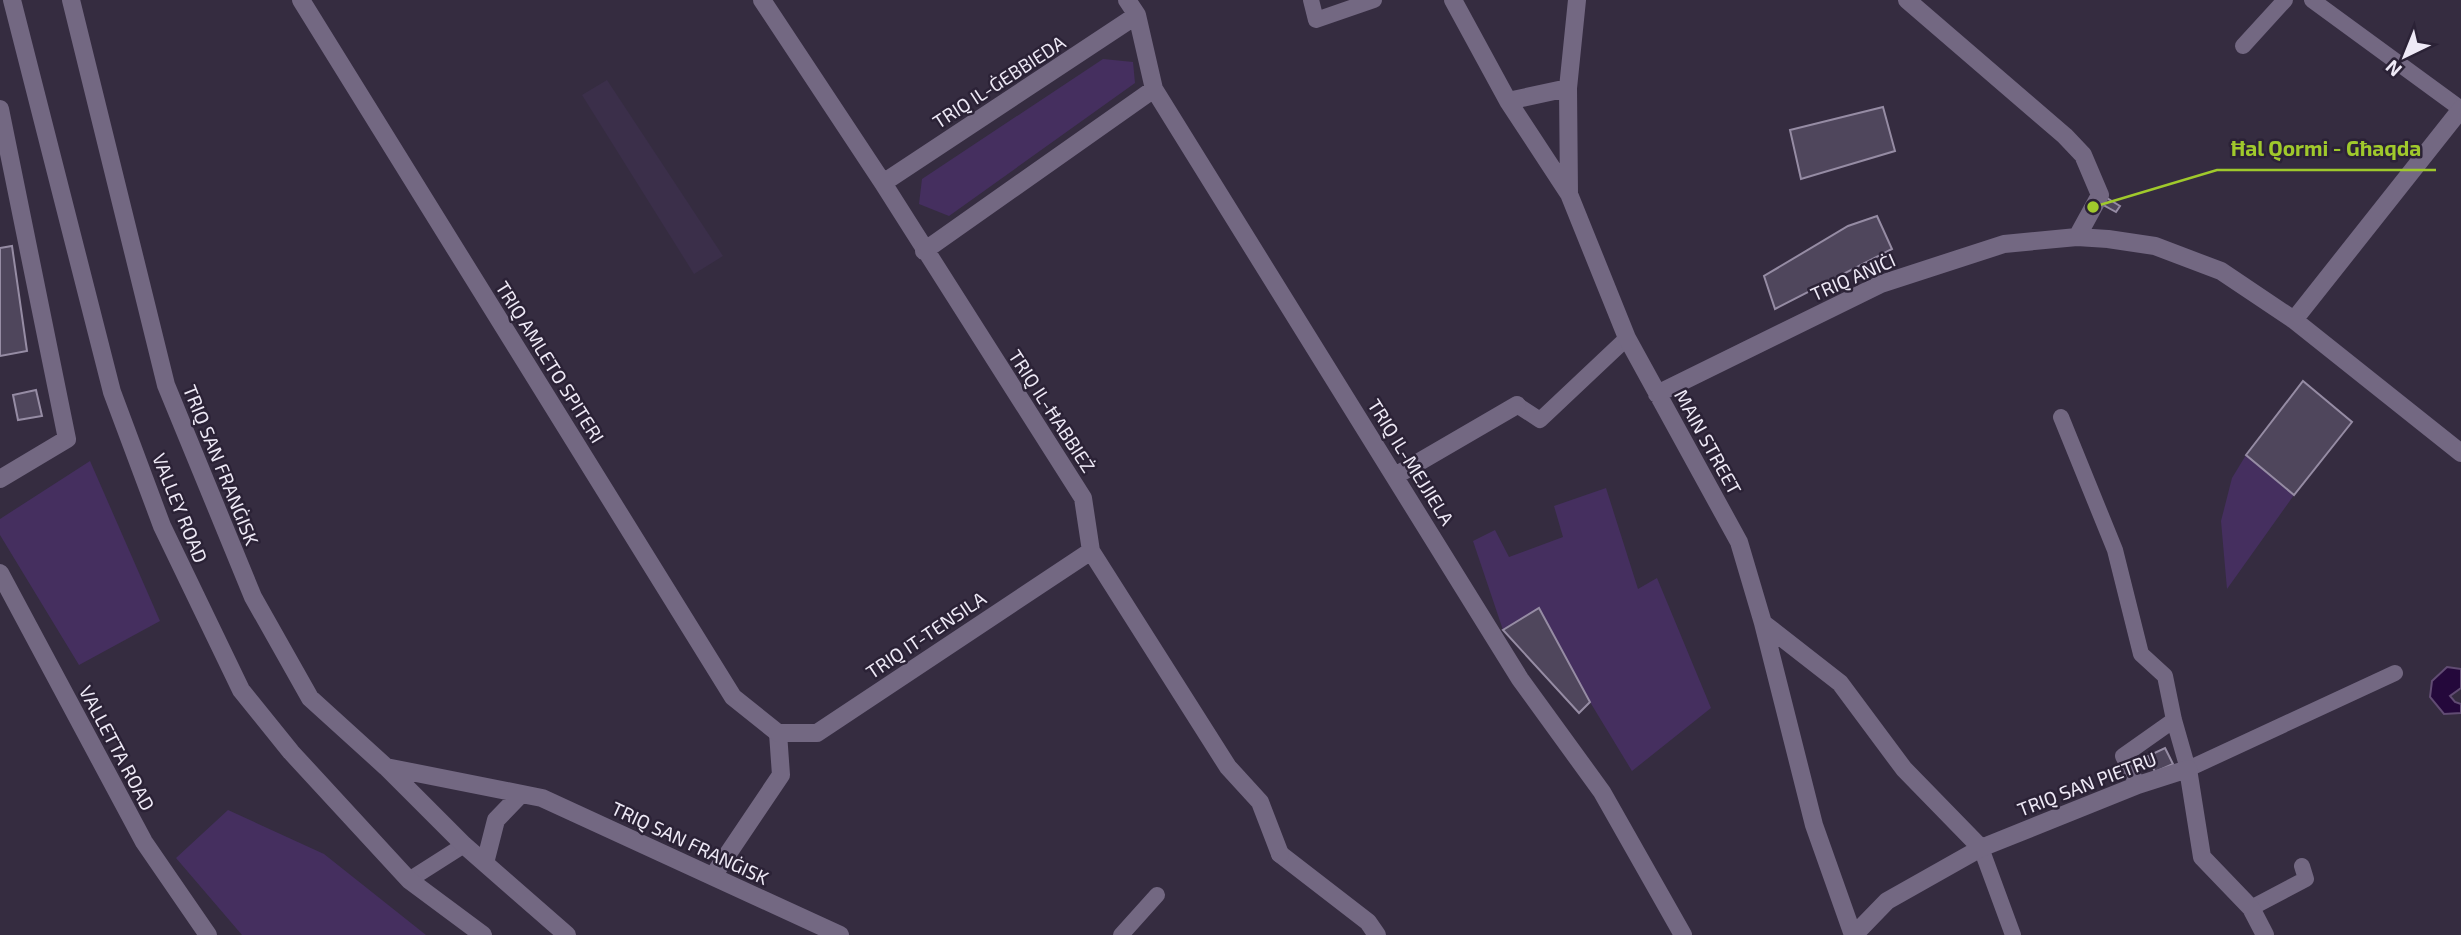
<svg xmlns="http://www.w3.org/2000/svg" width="2461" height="935" viewBox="0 0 2461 935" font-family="'Exo 2',sans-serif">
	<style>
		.built { fill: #3b2f4a }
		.green { fill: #452f5f }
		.water { fill: #24083b; stroke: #614c73; stroke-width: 2 }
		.building { fill: #4f465c; stroke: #968ca4; stroke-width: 2 }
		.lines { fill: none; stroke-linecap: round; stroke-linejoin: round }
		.service { stroke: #736882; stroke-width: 16 }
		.pedestrian { stroke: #736882; stroke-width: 18 }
		.minor { stroke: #736882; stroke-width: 18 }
		.labels { text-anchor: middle; stroke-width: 5; stroke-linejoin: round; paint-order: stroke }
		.street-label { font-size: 19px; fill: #eee9f6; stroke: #2b2236 }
		.leader { fill: none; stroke: #a0c92c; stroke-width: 2.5 }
		.callout-dot { fill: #a0c92c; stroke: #2b2236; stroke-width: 2.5 }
		.callout-label { font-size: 21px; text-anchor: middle; font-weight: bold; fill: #a0c92c; stroke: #2b2236; stroke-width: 5; stroke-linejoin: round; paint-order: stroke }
	</style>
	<rect width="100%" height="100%" fill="#352c40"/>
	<path class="built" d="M607,80L723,256L694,274L582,95Z"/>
	<path class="green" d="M1103,59L1133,62L1135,83L949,216L919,204L922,179Z
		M2246,455L2294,495L2227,589L2221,521L2232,478Z
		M90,461L160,621L79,665L0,535V519Z
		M1606,488L1638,589L1657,578L1711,708L1632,771L1590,702L1539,608L1503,630L1473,541L1495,530L1509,557L1563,537L1554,506Z
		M228,810L324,854L426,935H242L176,858Z"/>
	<path class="water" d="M2447,667L2461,669V688L2450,696L2455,702L2461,704V713L2444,714L2430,697L2432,681Z"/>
	<path class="building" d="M1883,107L1895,151L1801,179L1790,130Z
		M2102,195L2120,206L2116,212L2098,202Z
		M1877,216L1892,249L1775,309L1764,276L1848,226Z
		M12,246L27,351L0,356V248Z
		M2303,381L2352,422L2294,495L2246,455Z
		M36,390L42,416L18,420L13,395Z
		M1539,608L1590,702L1579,713L1503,630Z
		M2165,748L2173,764L2155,772L2148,756Z"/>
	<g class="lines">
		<path class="service" d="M1311,0L1316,20L1374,0
			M2312,0L2461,109
			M2243,46L2285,0
			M1517,405L1540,420L1627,338
			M2061,417L2115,550L2141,654L2165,676L2174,720L2188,769L2395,673
			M2138,785L2123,756L2174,720
			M1981,848L2013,935
			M409,880L464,845
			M2251,908L2306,879L2302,866
			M1121,935L1157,895"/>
		<path class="pedestrian" d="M1280,854L1368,922L1377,935
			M713,876L781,775L778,733"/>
		<path class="minor" d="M12,0L112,392L162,526L241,690L291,752L409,880L483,935
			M71,0L166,385L253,597L310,698L386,767L464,845L567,935
			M301,0L733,697L778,733H817L1091,551
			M762,0L883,183L1083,498L1091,551L1228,767L1260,802L1280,854
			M1127,0L1137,15L1154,89L1520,679L1602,792L1683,935
			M1453,0L1508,101L1569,194L1627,338L1739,542L1763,623L1814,825L1853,935
			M1907,0L2065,136L2083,155L2100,195L2077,237
			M1508,101L1568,88
			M0,109L67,439L0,479
			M883,183L1137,15
			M1569,194L1568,88L1577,0
			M924,251L1154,89
			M2294,320L2461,109
			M1657,394L1881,284L2004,244L2077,237L2108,239L2155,246L2221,271L2294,320L2461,453
			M1395,476L1517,405
			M0,573L144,842L208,935
			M1763,623L1840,683L1904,769L1981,848
			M386,767L542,798L840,935
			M485,863L496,820L521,794
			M1854,935L1887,901L1981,848L2138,785L2188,769L2202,857L2251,908L2265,935"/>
	</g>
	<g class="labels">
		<g class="street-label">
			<text transform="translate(999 82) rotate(-33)" y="7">TRIQ IL-ĠEBBIEDA</text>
			<text transform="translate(1853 277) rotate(-24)" y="7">TRIQ ANIĊI</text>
			<text transform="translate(550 362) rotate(58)" y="7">TRIQ AMLETO SPITERI</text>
			<text transform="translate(1052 411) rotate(57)" y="7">TRIQ IL-ĦABBIEŻ</text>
			<text transform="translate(1708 442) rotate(61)" y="7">MAIN STREET</text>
			<text transform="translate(1411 462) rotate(58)" y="7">TRIQ IL-MEJJIELA</text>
			<text transform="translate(221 465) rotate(68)" y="7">TRIQ SAN FRANĠISK</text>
			<text transform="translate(180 508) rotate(68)" y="7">VALLEY ROAD</text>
			<text transform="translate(926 635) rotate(-34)" y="7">TRIQ IT-TENSILA</text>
			<text transform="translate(117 748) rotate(62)" y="7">VALLETTA ROAD</text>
			<text transform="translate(2087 784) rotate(-21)" y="7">TRIQ SAN PIETRU</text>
			<text transform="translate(690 843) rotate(25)" y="7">TRIQ SAN FRANĠISK</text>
		</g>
	</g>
	<path class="leader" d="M2093 207L2217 170H2436"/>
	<circle class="callout-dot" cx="2093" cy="207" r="7"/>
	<g class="callout-label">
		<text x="2326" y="156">Ħal Qormi - Għaqda</text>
	</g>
	<g transform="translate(2405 56) rotate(223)" stroke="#2b2236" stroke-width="5" paint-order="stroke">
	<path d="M0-5L12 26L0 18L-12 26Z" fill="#eee9f6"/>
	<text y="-10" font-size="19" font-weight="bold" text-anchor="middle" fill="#eee9f6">N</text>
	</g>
</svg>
